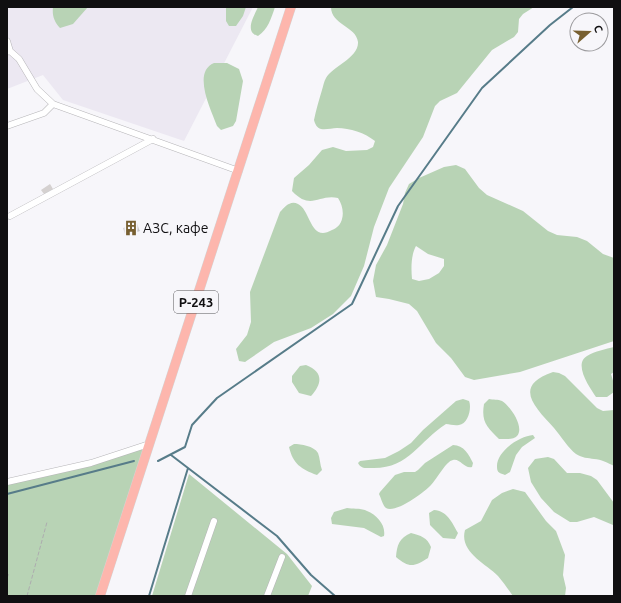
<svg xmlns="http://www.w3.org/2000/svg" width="621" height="603" viewBox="0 0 621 603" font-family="Ubuntu,sans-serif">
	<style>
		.built { fill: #ece8f2 }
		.green { fill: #b8d3b5; fill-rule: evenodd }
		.shadow { fill: #0003 }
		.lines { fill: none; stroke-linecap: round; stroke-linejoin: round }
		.stream { stroke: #577c89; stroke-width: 2 }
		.building { fill: #d5d1d0 }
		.minor-casing { stroke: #b7b6b9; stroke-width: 7 }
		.highway-casing { stroke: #d4d4d4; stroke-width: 10 }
		.path { stroke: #adacaf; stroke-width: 1; stroke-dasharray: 4 2; stroke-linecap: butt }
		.minor { stroke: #fff; stroke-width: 6 }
		.highway { stroke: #fdb6ad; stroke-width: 9 }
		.labels { text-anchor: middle; stroke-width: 3; stroke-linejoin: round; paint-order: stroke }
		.shield { fill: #f7f6fa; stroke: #555457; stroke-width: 1 }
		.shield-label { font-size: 13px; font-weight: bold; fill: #100f11 }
		.poi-label { font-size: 14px; fill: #100f11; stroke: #f7f6fa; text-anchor: start }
	</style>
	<rect width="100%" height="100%" fill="#f7f6fa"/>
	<path class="built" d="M7,7H253L184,141L63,100L43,75L7,89Z"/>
	<path class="green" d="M53,7H88L73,24L60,28C54,22 52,15 53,7Z
		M226,7H246L243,16L236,26H229L226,21Z
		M258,7H275C271,19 268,29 258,36C244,32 254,16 258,7Z
		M331,7H534L523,14L519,19L518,32L514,37L492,50L457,93L440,101L435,106L423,137L389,188L374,227L364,266L351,296L333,314L311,328L274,342L245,362L239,361L236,349L247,335L251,322L250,292L280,212C285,207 290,200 298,204C311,210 310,243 332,230C337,228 341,224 342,219C344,212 342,204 338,198C318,194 311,211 292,191L294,178L309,165L322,150L333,147L346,151L367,150L373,147L375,141C365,133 350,128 337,128C332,128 326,130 321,129C317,128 315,124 314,120C316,110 319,100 322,90C323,87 324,81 326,78C332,67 359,58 358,42C356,26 331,25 331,7Z
		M214,63H227L239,69L243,81L236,121L233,126L221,130L217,126C211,110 192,72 214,63Z
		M456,165L465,169L479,188L487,195L523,211L548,231L557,235L577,237L587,241L603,254L614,258V341L520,372L474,380L465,377L451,358L436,343L417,311L409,304L389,299L376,297L373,281L376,265L387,245L403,204L405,193L409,184L419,178L444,167ZM416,246L428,254L444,259V266L439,273L429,279L419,281L412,279C411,268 411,255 416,246Z
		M614,347V372L611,374L614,384V392L607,397H596C590,388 573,364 587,356C595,351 606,349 614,347Z
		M306,365C324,372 322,384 311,396L299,393L292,382V376L300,366Z
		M553,372L559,373L565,376L597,408L603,411L614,410V466C608,463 601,459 594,459C588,458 582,458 576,454C569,449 560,435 554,428C535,407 512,386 553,372Z
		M463,399L469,401C472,408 468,424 459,425C454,426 450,424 446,424C419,441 409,469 372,468C366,468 361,469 358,463L360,461L385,458L399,451L411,443L423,430L456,401Z
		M489,399C493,400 498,399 502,401C510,406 525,427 517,436C514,440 504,439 499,439C487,427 481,422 484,404Z
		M533,435L535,438L522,447L516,455L510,472L505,475C500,473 497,473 497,467C496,452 519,436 533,435Z
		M149,444L100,596H7V482L38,475Z
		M294,444C301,444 314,446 318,453C320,458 320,465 322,470L317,475C301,469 293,464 289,447Z
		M453,445C464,445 469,455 473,463L472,467C464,469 460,458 453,460C446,461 437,479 431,485C425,492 395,514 386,508C383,506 381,498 379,494L380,492L395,475L404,472H415L418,470L425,463Z
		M548,457L554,459L567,473H580L591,476L597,480L614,503V524L613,525L594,517L577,522H570L554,512L541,498L531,482L528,468L535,459Z
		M189,474L287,554L312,586L308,596H152Z
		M513,489L525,492L546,521L556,531L565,555L563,575L566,588L565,596H513C508,589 503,582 498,576C485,563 459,552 465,530L481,521L492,500L502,493Z
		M347,508C353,509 362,508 367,511C377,515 386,525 384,536L381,537L364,528L332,524L331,518L334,512Z
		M434,510C447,511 452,522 458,533L455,539L443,538L430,525L429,513Z
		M411,533C421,536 427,537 431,547L428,558C414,567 409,568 396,557C397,545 399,538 411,533Z"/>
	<path class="shadow" d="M136,224L140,231L128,235L126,233Z"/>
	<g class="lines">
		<path class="stream" d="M171,455L277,536L311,575L335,596
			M158,461L185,447L192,425L217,398L352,304L398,206L482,88L550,25L573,7
			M7,494L134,461
			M149,596L188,468"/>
	</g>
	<path class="building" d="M50,184L53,189L44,194L41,190Z
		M137,223L139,229L125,234L123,228Z"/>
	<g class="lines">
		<defs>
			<path id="minor" d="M7,41L10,51
				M7,52L10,51L19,59L37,89L53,104L239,171
				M7,126L44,113L53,104
				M10,216L153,139
				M7,482L91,463L149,444
				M188,596L214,521
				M267,596L282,557"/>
			<path id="highway" d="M100,596L291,7"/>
		</defs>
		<use href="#minor" class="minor-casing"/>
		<use href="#highway" class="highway-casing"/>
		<path class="path" d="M7,578L9,573
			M27,596L47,522"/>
		<use href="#minor" class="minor"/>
		<use href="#highway" class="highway"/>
	</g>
	<defs>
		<symbol id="building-bare" viewBox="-9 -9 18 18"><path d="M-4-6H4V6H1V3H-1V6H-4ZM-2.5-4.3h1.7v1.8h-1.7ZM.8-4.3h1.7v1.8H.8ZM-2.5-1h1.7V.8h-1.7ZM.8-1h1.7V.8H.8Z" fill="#775f30" stroke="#f7f6fa" stroke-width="2.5" paint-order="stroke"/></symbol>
	</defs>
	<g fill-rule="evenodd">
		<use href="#building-bare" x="120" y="217" width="22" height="22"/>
	</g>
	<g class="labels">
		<rect class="shield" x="174" y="291" width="44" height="22" rx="3"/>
		<g class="shield-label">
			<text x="196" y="307">Р-243</text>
		</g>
		<g class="poi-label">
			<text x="143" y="233">АЗС, кафе</text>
		</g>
	</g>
	<rect width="621" height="603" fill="none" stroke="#100f11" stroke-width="16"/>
	<g transform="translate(589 32) rotate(70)"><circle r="19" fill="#f7f6fa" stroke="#9b9a9d"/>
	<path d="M0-3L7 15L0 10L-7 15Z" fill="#775f30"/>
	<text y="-6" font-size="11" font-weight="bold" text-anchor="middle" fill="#100f11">С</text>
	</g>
</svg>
